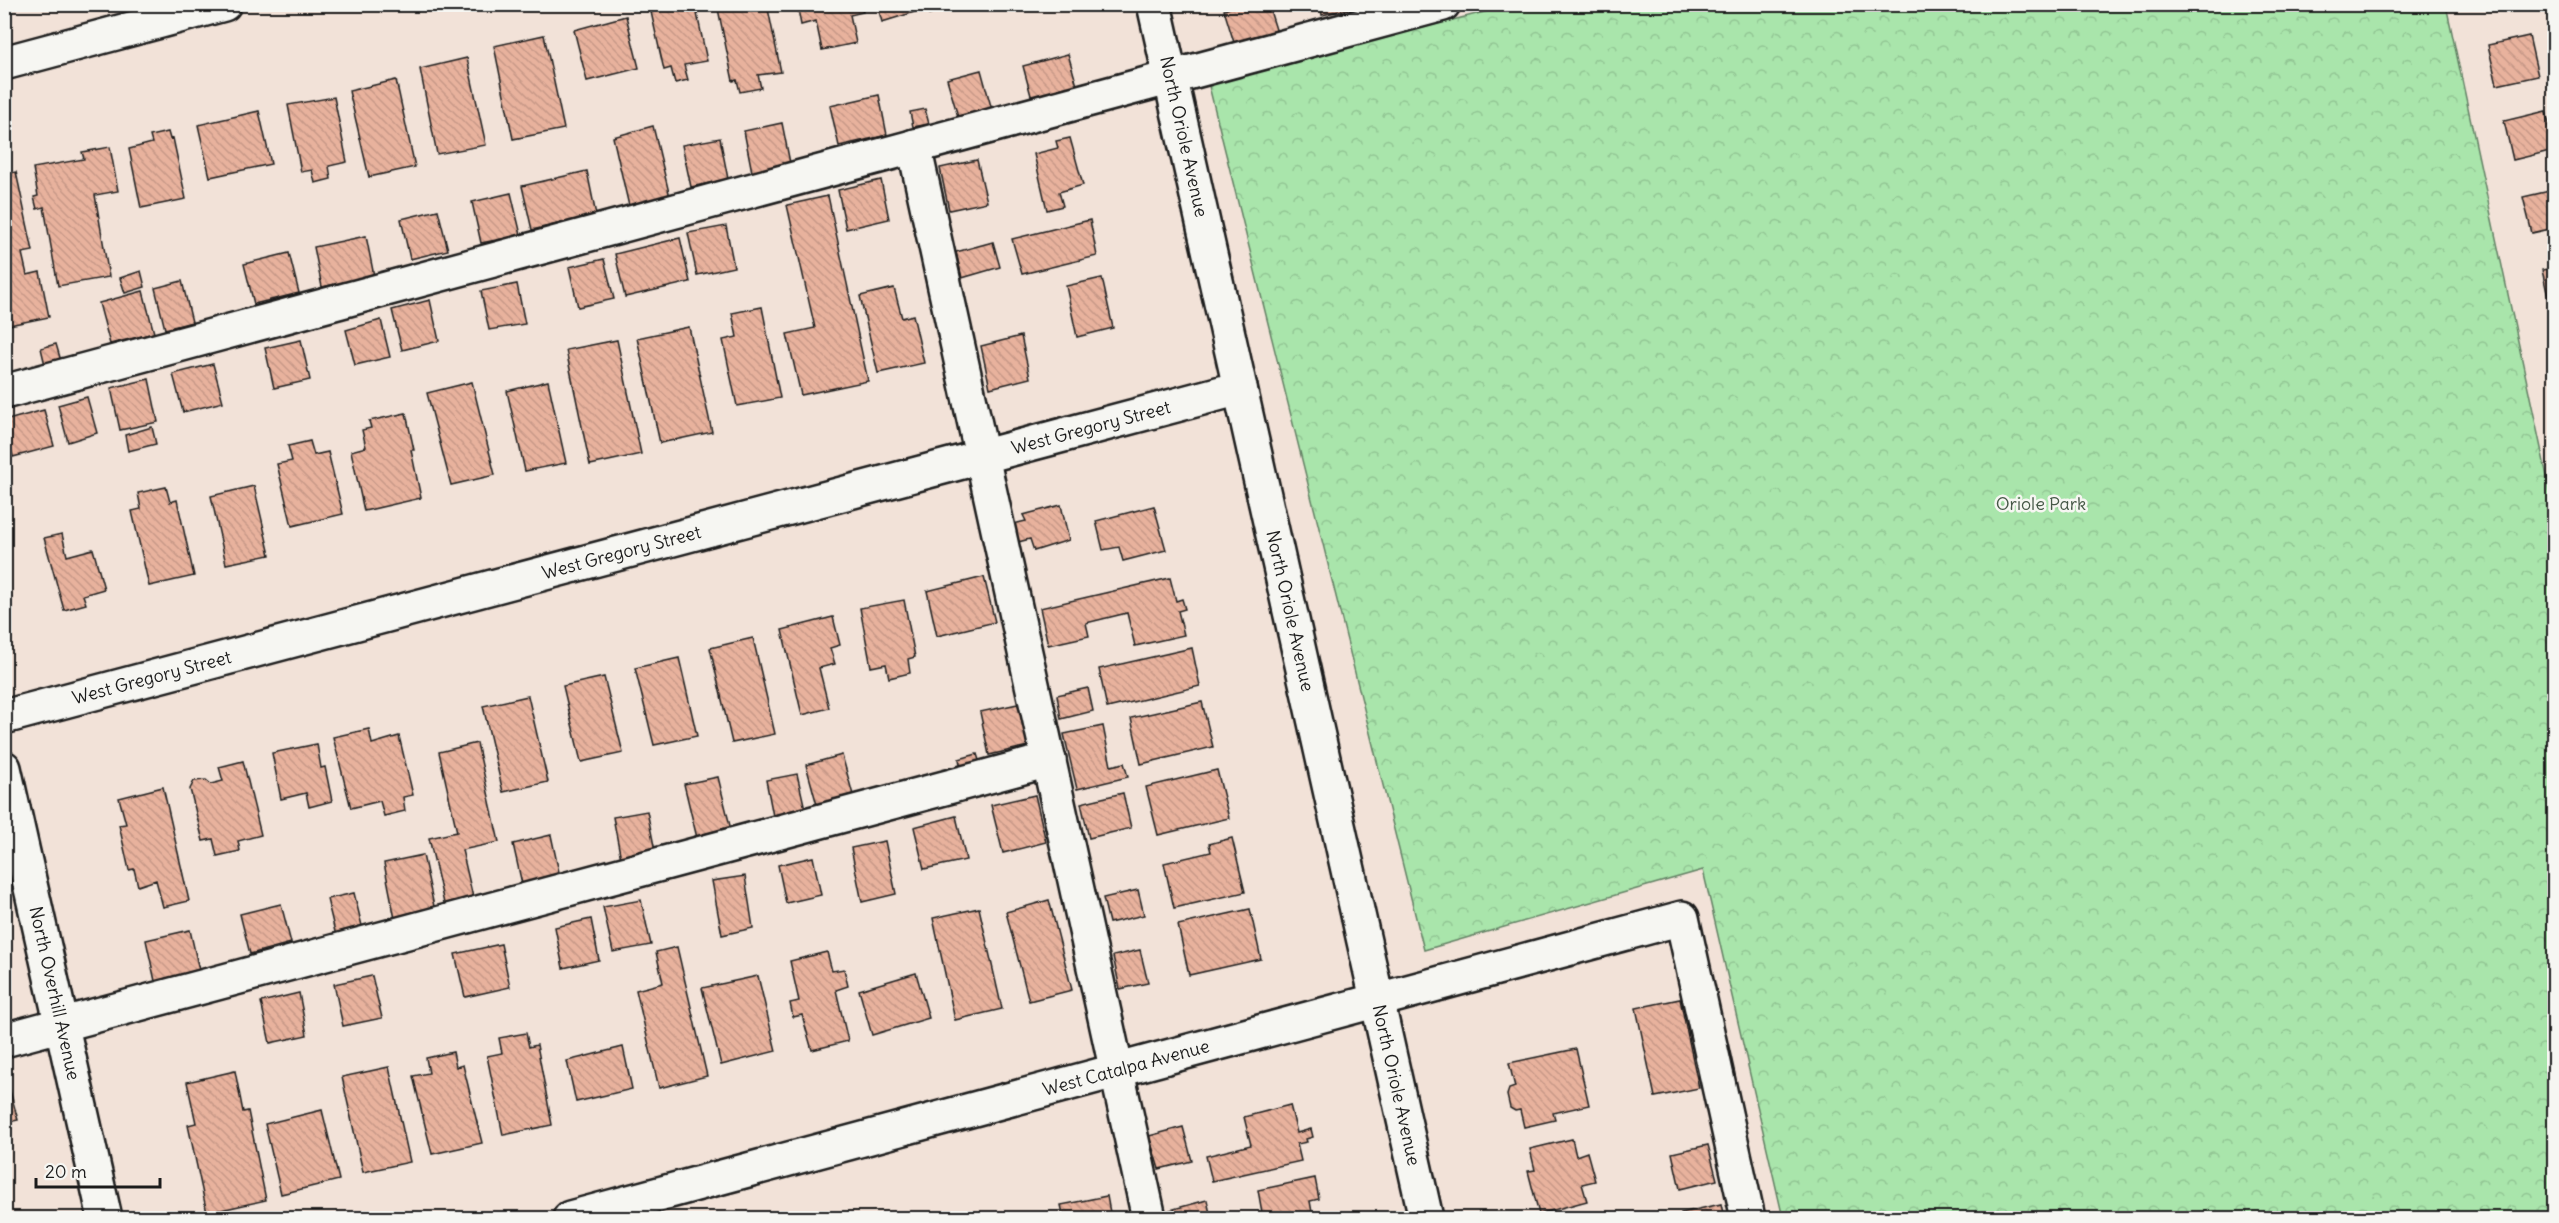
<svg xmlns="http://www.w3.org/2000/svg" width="2559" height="1223" viewBox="0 0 2559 1223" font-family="Delius,sans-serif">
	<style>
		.forest { fill: url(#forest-crowns); stroke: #628064; stroke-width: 1.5 }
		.building { fill: url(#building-back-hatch); stroke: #1c1c1c; stroke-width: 1.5 }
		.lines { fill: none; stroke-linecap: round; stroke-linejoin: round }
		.minor-casing { stroke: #1c1c1c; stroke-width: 38 }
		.minor { stroke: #f6f6f2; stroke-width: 33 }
		.labels { text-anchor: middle; stroke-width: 5; stroke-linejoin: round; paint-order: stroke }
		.street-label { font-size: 18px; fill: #1c1c1c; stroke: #f6f6f2 }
		.park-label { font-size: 18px; fill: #465847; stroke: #f6f6f2 }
	</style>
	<defs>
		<pattern id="forest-crowns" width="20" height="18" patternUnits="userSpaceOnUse" patternTransform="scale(1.5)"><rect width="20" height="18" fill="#a9e5ab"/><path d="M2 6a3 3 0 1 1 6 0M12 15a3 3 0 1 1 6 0" fill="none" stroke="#91c493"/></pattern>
		<pattern id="building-back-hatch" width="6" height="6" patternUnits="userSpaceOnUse" patternTransform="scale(1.5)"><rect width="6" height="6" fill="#e8b29d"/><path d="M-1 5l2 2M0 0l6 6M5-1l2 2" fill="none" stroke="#c69887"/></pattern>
	</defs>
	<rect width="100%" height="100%" fill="#f2e2d8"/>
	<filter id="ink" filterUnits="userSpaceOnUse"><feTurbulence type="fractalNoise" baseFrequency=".0167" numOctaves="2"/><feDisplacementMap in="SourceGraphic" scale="12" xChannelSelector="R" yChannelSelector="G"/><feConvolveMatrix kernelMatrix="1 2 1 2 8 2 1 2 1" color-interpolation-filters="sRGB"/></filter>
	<g filter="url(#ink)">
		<path class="forest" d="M1512,5H2446L2554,509V1218H1783L1703,870L1424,950L1208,82Z"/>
		<path class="building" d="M681,4H695L707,61L684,65L688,80L675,83L671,68L664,70L651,12Z
			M717,4H767L781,72L758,75L761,88L740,92L737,80L733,81Z
			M797,4H861L863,12L850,15L856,43L822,50L816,21L801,25Z
			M877,4H917L918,11L882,22Z
			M926,4H961L929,14Z
			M1242,4H1268L1278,36L1236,49L1224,10Z
			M1320,4H1365V5L1322,15Z
			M626,16L639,68L587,81L574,30Z
			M544,35L564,129L513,139L494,46Z
			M2529,36L2538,76L2497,85L2488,45Z
			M1068,54L1078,89L1033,103L1023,66Z
			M467,58L486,145L437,154L420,69Z
			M981,70L992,110L959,120L947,79Z
			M396,80L415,167L369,177L349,91Z
			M879,95L887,135L839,146L830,106Z
			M334,97L347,162L329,166L331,179L315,183L312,170L301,172L288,105Z
			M925,109L929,124L913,127L910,112Z
			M259,111L271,164L210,177L198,125Z
			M2546,111L2554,150L2513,160L2504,121Z
			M782,123L790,163L752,172L744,131Z
			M653,126L670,197L629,206L613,137Z
			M168,132L170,139L173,138L186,199L141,208L129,149L152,143L150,136Z
			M720,138L728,179L691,187L682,145Z
			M1070,138L1083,185L1059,192L1063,206L1047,210L1034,154L1058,148L1056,141Z
			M110,147L118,191L95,195L109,277L58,286L44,207L37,209L34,197L38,196L33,168L84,159L82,152Z
			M977,160L987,202L949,210L940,168Z
			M587,171L596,215L532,230L522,186Z
			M16,172L33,251L22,253L27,275L40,272L49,317L4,326V174Z
			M881,180L889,219L846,229L838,190Z
			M2554,190V228L2532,233L2523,197Z
			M511,193L521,235L481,243L472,202Z
			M828,196L868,381L801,395L787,334L815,328L787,205Z
			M438,210L448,250L410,259L401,219Z
			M1090,220L1097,256L1022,274L1012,239Z
			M726,226L734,267L697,275L688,233Z
			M366,236L374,276L322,287L314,247Z
			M680,238L690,282L625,297L615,254Z
			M993,242L1000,267L962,278L956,252Z
			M289,253L299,293L254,304L244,264Z
			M604,259L614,299L578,307L569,267Z
			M2554,268V295L2548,297L2542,270Z
			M141,271L145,287L125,293L120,278Z
			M1102,278L1113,328L1077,337L1066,286Z
			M182,281L192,322L165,329L155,288Z
			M517,284L525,324L489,330L481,291Z
			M894,288L902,318L913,315L924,363L878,373L860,296Z
			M143,291L154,333L110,344L99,303Z
			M430,300L439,341L402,350L392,310Z
			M762,307L780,398L737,406L723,340L737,337L732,313Z
			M381,320L390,357L355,365L346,330Z
			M689,327L712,432L660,443L637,338Z
			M1021,336L1030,378L990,388L981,346Z
			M301,340L310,380L274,388L265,348Z
			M617,340L641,454L590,465L566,350Z
			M56,344L61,361L45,365L41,348Z
			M213,364L223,402L183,412L173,374Z
			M149,379L158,422L120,430L111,388Z
			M548,381L566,463L525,471L507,391Z
			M472,382L495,475L451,485L427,393Z
			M87,397L97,433L68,442L58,405Z
			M44,410L54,446L13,457L4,421Z
			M406,413L414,450H411L421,498L364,511L351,451L366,447L362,430L371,428L369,421Z
			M152,427L156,444L128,451L125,435Z
			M310,441L314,455L328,452L343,514L292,526L277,464L292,461L288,446Z
			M254,486L270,555L226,564L211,496Z
			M166,487L170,502L177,500L194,576L149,586L132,511L141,509L138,493Z
			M1061,505L1069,540L1034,551L1030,539L1018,542L1013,524L1026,521L1023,515Z
			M1154,506L1166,550L1123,561L1119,547L1103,550L1096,521Z
			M62,534L67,556L93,549L104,589L83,595L86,604L64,610L44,538Z
			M984,577L995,622L937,636L927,591Z
			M1170,578L1176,601L1182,599L1185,609L1178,611L1184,635L1135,646L1127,613L1086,623L1089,636L1048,645L1040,608Z
			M904,600L915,657L908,659L910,673L889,678L886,664L871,667L860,608Z
			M833,617L840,645L830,648L835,664L819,668L829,708L802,715L782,630Z
			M753,638L775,734L732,743L710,648Z
			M1192,648L1200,686L1107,708L1099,669Z
			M679,658L697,736L654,745L635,668Z
			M604,677L623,753L581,762L563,686Z
			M1088,688L1093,711L1061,719L1057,695Z
			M528,696L548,782L503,792L483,706Z
			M1202,702L1213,747L1141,764L1131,718Z
			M1018,704L1028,746L989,755L980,712Z
			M1103,726L1111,766L1124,763L1128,777L1077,789L1064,734Z
			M369,729L372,744L399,736L413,795L403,797L405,811L384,816L380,801L351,808L333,737Z
			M477,743L499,842L462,850L475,906L446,912L429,838L457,832L439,752Z
			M317,744L321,768L325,767L332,801L309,807L306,793L281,799L272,753Z
			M977,754L982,770L962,774L959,759Z
			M842,755L853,795L817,805L806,765Z
			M243,761L261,835L238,841L240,851L217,856L213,839L203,841L190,789L194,781L206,780L211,784L223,781L219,767Z
			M1217,770L1229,818L1158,835L1146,787Z
			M797,774L805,809L773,816L766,780Z
			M718,777L731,830L697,838L684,784Z
			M163,787L189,901L163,907L156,880L138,886L134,869L129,870L119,825L126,824L119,798Z
			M1123,793L1131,828L1089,838L1081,803Z
			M1035,795L1046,842L1003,853L991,805Z
			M647,811L655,851L621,859L613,817Z
			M956,816L966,860L924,869L914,827Z
			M551,835L560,877L522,884L513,844Z
			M1232,838L1245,892L1174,908L1164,863L1211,852L1209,844Z
			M885,841L896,894L862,902L851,848Z
			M423,855L435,911L395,919L384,863Z
			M813,857L821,895L786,903L778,865Z
			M745,876L753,928L722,935L712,881Z
			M1138,890L1144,915L1109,923L1103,898Z
			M354,893L363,930L336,936L327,899Z
			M641,900L651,945L613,952L603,907Z
			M1049,900L1072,990L1029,1001L1006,912Z
			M281,904L291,943L250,954L240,914Z
			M979,908L1002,1009L955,1020L933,918Z
			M1250,909L1261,959L1189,975L1178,925Z
			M591,919L599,960L563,968L555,927Z
			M190,930L199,970L155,981L146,940Z
			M501,944L510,987L465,997L455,954Z
			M677,947L707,1076L659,1088L636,990L663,983L656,952Z
			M1140,950L1148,983L1120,989L1113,956Z
			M827,952L832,971L844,969L848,986L836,990L848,1041L812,1050L802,1015L793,1017L790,1003L799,1001L790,961Z
			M916,973L929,1018L872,1035L859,990Z
			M372,976L382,1018L343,1026L334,984Z
			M758,976L776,1051L721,1065L702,988Z
			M299,993L307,1035L270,1043L261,1002Z
			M1680,999L1699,1088L1655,1097L1636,1008Z
			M526,1033L529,1047L537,1045L552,1125L503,1135L487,1056L502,1053L499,1038Z
			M623,1047L632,1089L576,1102L567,1061Z
			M1576,1049L1589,1105L1553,1113L1555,1120L1524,1127L1520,1110L1515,1111L1510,1108L1507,1095L1509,1089L1515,1087L1509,1063Z
			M453,1052L456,1067L463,1065L482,1143L432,1154L413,1076L429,1073L426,1058Z
			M389,1067L410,1162L363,1172L342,1077Z
			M4,1069L18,1120L4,1123Z
			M235,1071L243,1112L248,1111L266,1200L207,1213L188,1125L196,1123L187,1082Z
			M1290,1105L1297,1133L1311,1129L1313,1137L1306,1139L1307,1142L1297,1144L1301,1161L1212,1181L1206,1156L1251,1145L1244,1117Z
			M322,1110L339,1180L281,1194L265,1124Z
			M1183,1127L1192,1161L1159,1169L1149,1136Z
			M1572,1139L1576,1156L1587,1152L1595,1181L1582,1184L1587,1201L1539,1214L1528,1171L1535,1170L1530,1149Z
			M1708,1145L1717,1180L1680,1189L1672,1153Z
			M1315,1178L1319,1199L1310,1201L1313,1218H1263L1258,1190Z
			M1107,1196L1111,1218H1064L1061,1205Z
			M1207,1200L1211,1218H1172L1170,1210Z
			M1721,1204L1724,1218H1682L1681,1213Z"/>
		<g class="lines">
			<defs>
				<g id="minor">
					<path id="s1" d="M1154,4L1426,1218"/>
					<path d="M4,63L224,4"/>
					<path d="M914,146L1149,1218"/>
					<path d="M4,392L1443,4"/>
					<path id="s2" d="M4,717L1240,388"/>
					<path id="s3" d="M4,768L105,1218"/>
					<path d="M4,1040L1049,760"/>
					<path id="s4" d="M570,1218L1682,918L1748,1218"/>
				</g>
			</defs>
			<use href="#minor" class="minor-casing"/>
			<use href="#minor" class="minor"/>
		</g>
	</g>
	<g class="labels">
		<g class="street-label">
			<text dy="6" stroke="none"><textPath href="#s1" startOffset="136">North Oriole Avenue</textPath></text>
			<text dy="6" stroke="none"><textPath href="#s2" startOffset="1125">West Gregory Street</textPath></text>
			<text dy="6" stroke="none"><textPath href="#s2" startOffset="639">West Gregory Street</textPath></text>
			<text dy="6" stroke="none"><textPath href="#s1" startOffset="622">North Oriole Avenue</textPath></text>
			<text dy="6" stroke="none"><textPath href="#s2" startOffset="153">West Gregory Street</textPath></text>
			<text dy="6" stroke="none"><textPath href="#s3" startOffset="231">North Overhill Avenue</textPath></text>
			<text dy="6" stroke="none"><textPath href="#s4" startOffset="576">West Catalpa Avenue</textPath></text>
			<text dy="6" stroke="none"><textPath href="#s1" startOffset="1108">North Oriole Avenue</textPath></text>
		</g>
		<g class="park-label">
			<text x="2041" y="510">Oriole Park</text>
		</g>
	</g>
	<rect width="2559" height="1223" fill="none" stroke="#f6f6f2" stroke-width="24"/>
	<rect x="12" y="12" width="2535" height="1199" fill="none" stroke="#1c1c1c" stroke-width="2" filter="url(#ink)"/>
	<path d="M36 1178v9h124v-9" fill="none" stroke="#1c1c1c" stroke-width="3"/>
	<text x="45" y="1178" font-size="18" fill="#1c1c1c" stroke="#f6f6f2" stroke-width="4.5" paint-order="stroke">20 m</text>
</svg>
